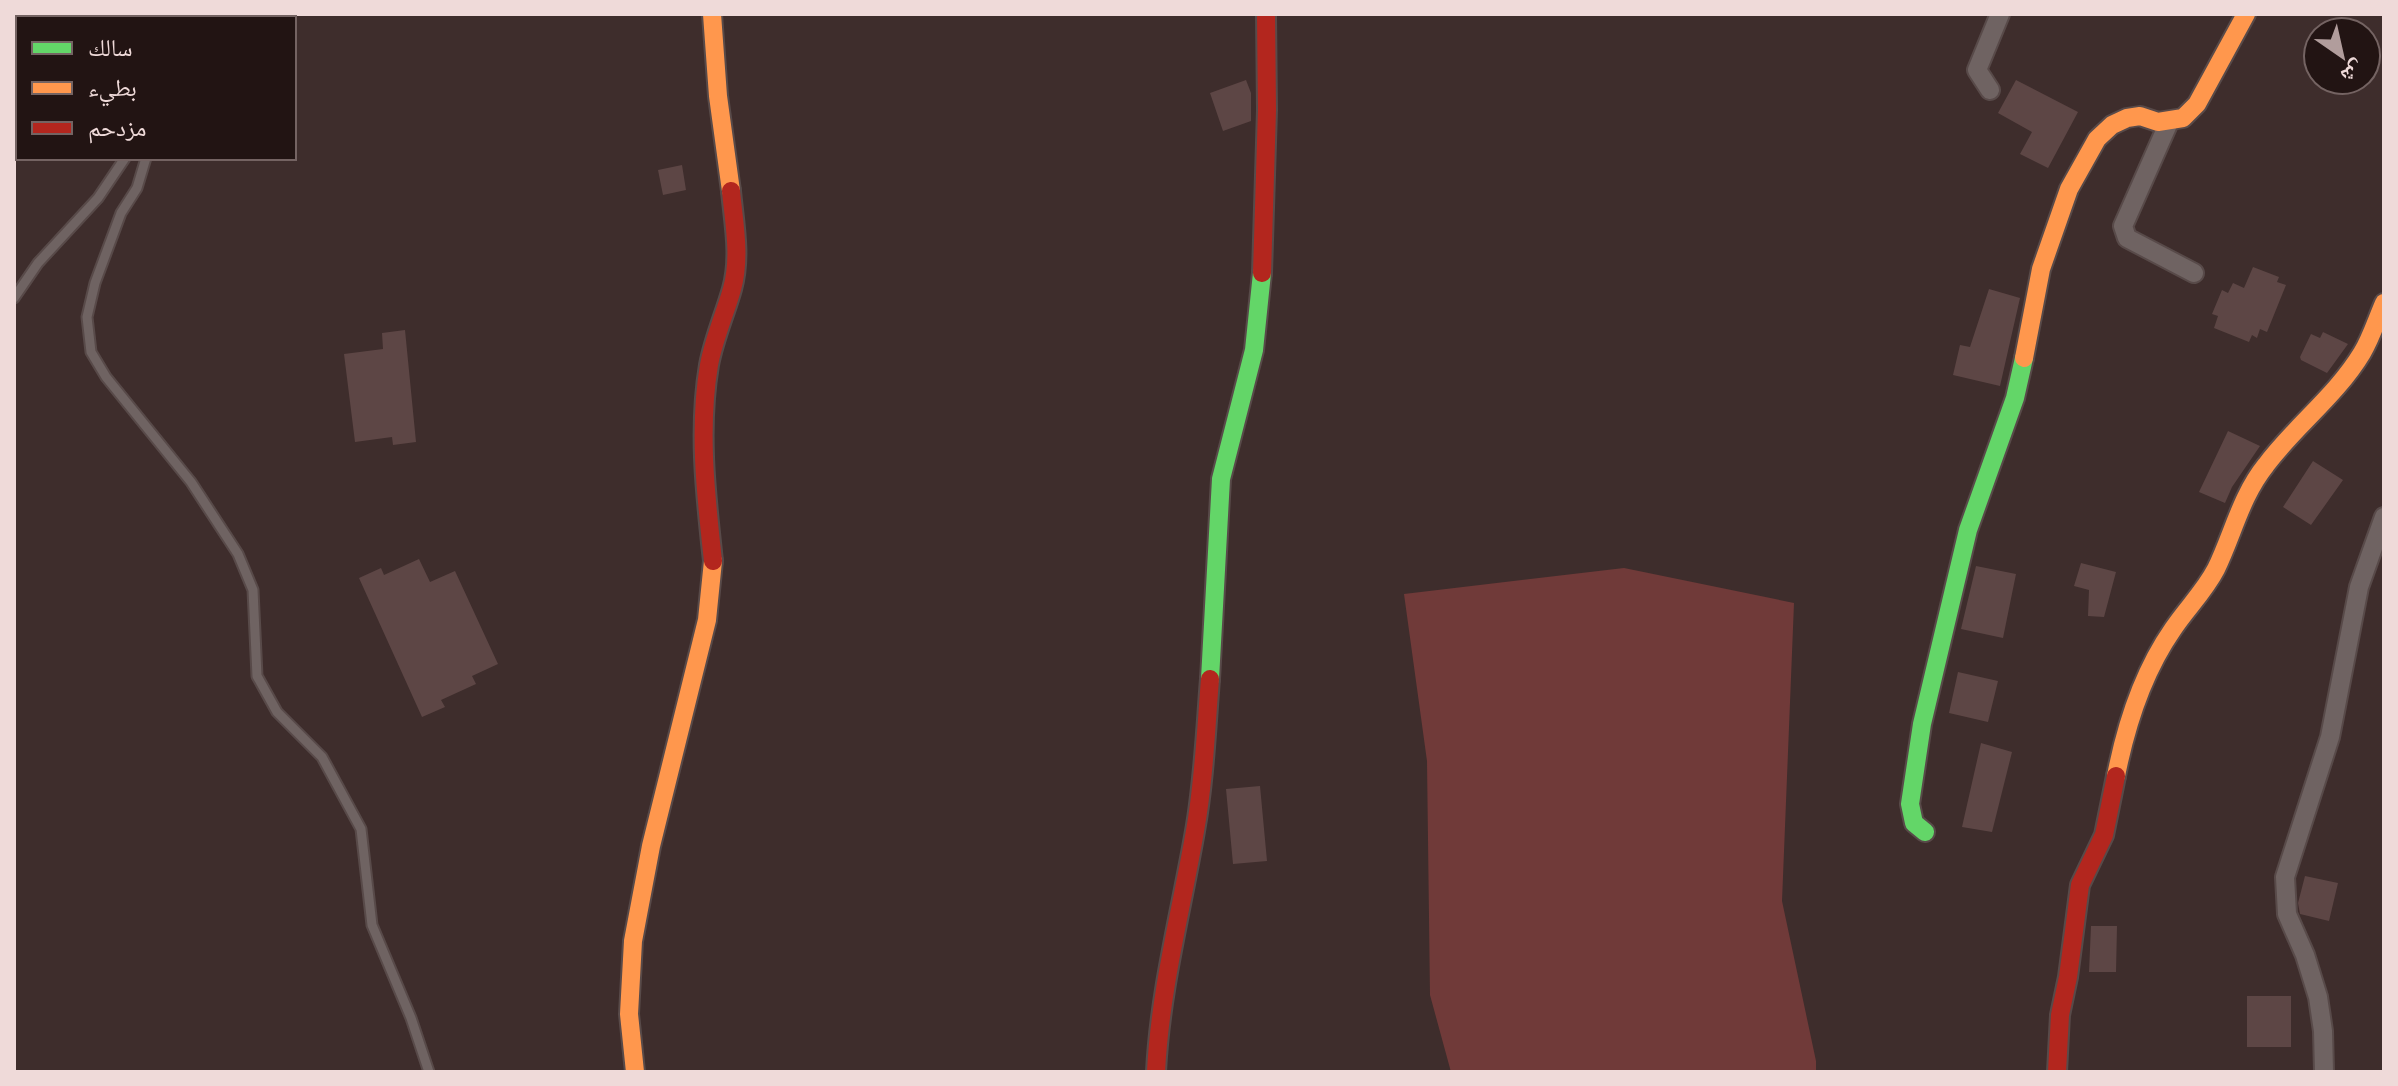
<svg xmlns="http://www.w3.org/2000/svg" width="2398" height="1086" viewBox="0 0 2398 1086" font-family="Overpass,'Noto Naskh Arabic',sans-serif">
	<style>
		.green { fill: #703a39 }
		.building { fill: #5d4645 }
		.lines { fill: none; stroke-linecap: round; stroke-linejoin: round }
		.lane-casing { stroke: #584a49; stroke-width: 13 }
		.street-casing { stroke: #584a49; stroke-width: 22 }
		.fast-casing { stroke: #584a49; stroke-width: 22 }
		.slow-casing { stroke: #584a49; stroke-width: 22 }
		.jam-casing { stroke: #584a49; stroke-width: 22 }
		.lane { stroke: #6f6362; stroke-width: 9 }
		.street { stroke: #6f6362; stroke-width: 18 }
		.fast { stroke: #63d668; stroke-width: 18 }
		.slow { stroke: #ff974d; stroke-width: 18 }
		.jam { stroke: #b3261e; stroke-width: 18 }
	</style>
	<rect width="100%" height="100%" fill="#3e2d2c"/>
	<path class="green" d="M1624,568L1794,603L1782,901L1816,1061V1072H1451L1430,995L1427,761L1404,594Z"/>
	<path class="building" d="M1246,80L1251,93V121L1223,131L1210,93Z
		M2016,80L2078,112L2048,168L2020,154L2032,132L1998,113Z
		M682,165L686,190L663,195L658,170Z
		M2253,267L2279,277L2277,282L2286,285L2267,332L2260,329L2257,338L2252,335L2249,342L2214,328L2218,316L2212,314L2222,290L2228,293L2233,283L2244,288Z
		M1989,289L2020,298L2000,386L1953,375L1960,345L1970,347Z
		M405,330L416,442L393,445L392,437L355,442L344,354L383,349L382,333Z
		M2323,332L2348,344L2327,373L2301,360L2300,357L2311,334L2320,338Z
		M2228,431L2260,446L2232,487L2225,503L2199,492Z
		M2313,461L2343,480L2311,525L2283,507Z
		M419,559L430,582L455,571L498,664L472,676L476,684L441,700L445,707L422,717L359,578L381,568L384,575Z
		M2081,563L2116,572L2104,617L2088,616L2089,590L2074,586Z
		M1976,566L2016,574L2003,638L1961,629Z
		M1958,672L1998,681L1988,722L1949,713Z
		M1981,743L2012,752L1992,832L1962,827Z
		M1260,786L1267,861L1233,864L1226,789Z
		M2305,876L2338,883L2329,921L2300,914L2298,903Z
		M2091,926H2117L2116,972H2089Z
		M2247,996H2291V1047H2247Z"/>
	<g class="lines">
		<defs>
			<path id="lane" d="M101,14L103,18
				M146,158L137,188L121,213L95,283L87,317L91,352L106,377L191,482L238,554L253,590L257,676L277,712L322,757L361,829L372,925L411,1018L429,1072
				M14,298L38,263L98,198L125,158"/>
			<path id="street" d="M1990,90L1977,70L2000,14
				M2169,122L2123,226L2127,238L2194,273
				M2324,1072L2323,1031L2318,997L2305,955L2287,914L2285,877L2330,737L2359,587L2384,517"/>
			<path id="fast" d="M1210,679L1221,479L1254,350L1262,273
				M1925,832L1914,823L1910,804L1922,724L1968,530L2015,398L2024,358"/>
			<path id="slow" d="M712,14L718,96L731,191
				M2024,358L2041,269L2069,189L2097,139L2112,125L2127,118L2140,116L2158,122L2183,118L2197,104L2246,14
				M2116,776C2126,725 2143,672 2173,629C2187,608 2204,592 2216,569C2233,534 2241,496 2266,465C2295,426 2336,396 2362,353C2371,338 2377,319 2384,303
				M635,1072L629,1014L633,941L651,846L707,620L713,561"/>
			<path id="jam" d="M1262,273L1267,110L1266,14
				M713,561C706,497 698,430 709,365C714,338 725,314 732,289C741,257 734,223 731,191
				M1156,1072C1160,990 1181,912 1195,831C1204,781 1206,729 1210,679
				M2057,1072L2060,1015L2068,977L2080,885L2104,835L2116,776"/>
		</defs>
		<use href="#lane" class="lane-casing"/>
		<use href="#street" class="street-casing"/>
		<use href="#fast" class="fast-casing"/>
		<use href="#slow" class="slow-casing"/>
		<use href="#jam" class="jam-casing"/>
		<use href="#lane" class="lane"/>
		<use href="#street" class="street"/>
		<use href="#fast" class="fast"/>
		<use href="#slow" class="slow"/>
		<use href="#jam" class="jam"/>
	</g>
	<rect width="2398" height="1086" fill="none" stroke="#efdad9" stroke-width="32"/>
	<rect x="16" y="16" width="280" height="144" fill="#221413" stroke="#746362" stroke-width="2"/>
	<rect x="32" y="42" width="40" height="12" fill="#63d668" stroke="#746362" stroke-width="2"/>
	<text x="88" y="56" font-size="24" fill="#efdad9">سالك</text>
	<rect x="32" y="82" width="40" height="12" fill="#ff974d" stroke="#746362" stroke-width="2"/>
	<text x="88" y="96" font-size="24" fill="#efdad9">بطيء</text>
	<rect x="32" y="122" width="40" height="12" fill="#b3261e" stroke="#746362" stroke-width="2"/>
	<text x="88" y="136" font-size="24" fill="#efdad9">مزدحم</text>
	<g transform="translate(2342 56) rotate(146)"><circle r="38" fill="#221413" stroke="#746362" stroke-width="2"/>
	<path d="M0-6L14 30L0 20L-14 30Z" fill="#b19d9c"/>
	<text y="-12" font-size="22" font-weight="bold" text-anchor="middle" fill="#efdad9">ش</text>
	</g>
</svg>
